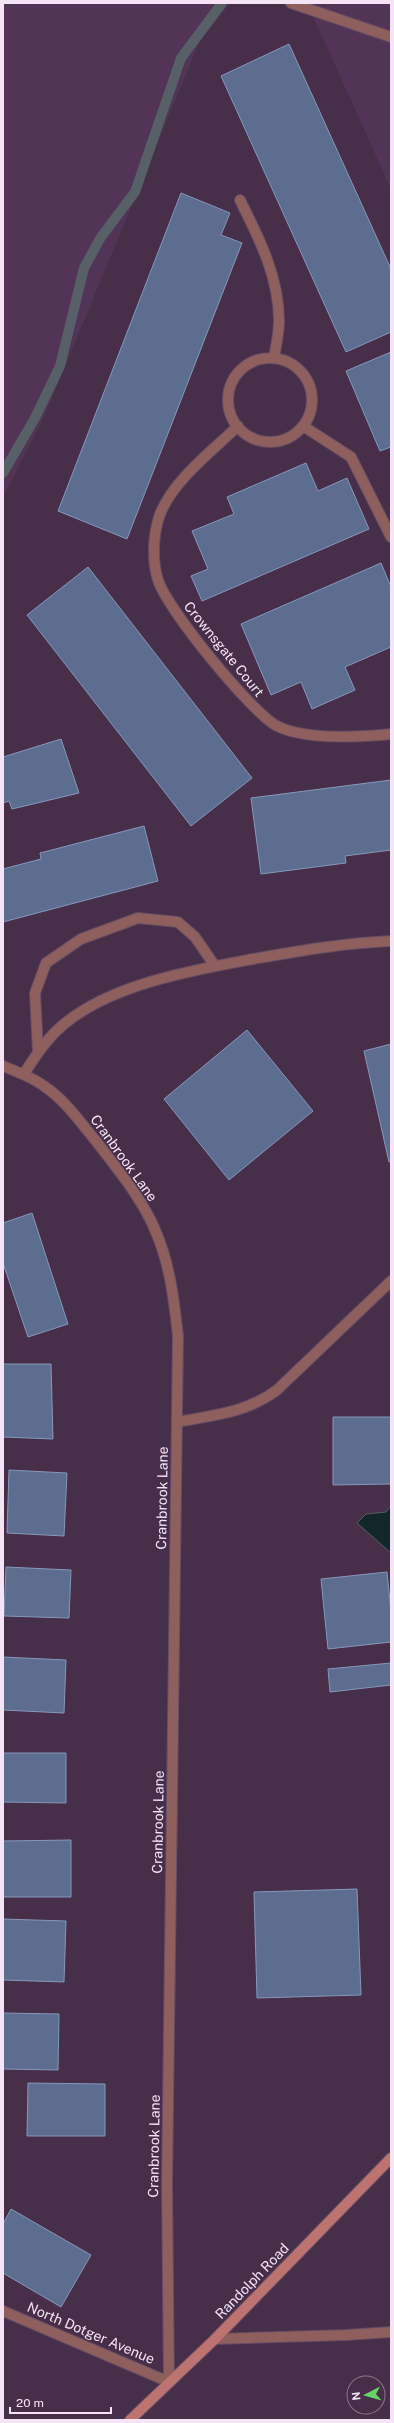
<svg xmlns="http://www.w3.org/2000/svg" width="394" height="2423" viewBox="0 0 394 2423" font-family="'Public Sans',sans-serif">
	<style>
		.built { fill: #523556 }
		.water { fill: #122729; stroke: #566066 }
		.lines { fill: none; stroke-linecap: round; stroke-linejoin: round }
		.stream { stroke: #566066; stroke-width: 10 }
		.building { fill: #5c6d8f; stroke: #8698bc }
		.lane-casing { stroke: #634b65; stroke-width: 12 }
		.street-casing { stroke: #634b65; stroke-width: 12 }
		.secondary-casing { stroke: #634b65; stroke-width: 12 }
		.lane { stroke: #8e5f5c; stroke-width: 10 }
		.street { stroke: #8e5f5c; stroke-width: 10 }
		.secondary { stroke: #bd736f; stroke-width: 10 }
		.labels { text-anchor: middle; stroke-width: 3; stroke-linejoin: round; paint-order: stroke }
		.street-label { font-size: 14px; fill: #f4e4f6; stroke: #472e49 }
	</style>
	<rect width="100%" height="100%" fill="#472e49"/>
	<path class="built" d="M3,3H230L199,43L45,415L3,497Z
		M307,3H391V190L372,147Z"/>
	<path class="water" d="M391,1506V1553L357,1523L366,1514L386,1512Z"/>
	<g class="lines">
		<path class="stream" d="M3,473L35,418L60,366L84,268L101,237L135,192L181,58L222,3"/>
	</g>
	<path class="building" d="M289,44L391,269V332L346,352L221,76Z
		M181,193L230,213L221,235L242,243L127,539L58,511Z
		M391,352V447L380,451L346,371Z
		M306,463L318,491L347,478L369,529L202,601L191,576L208,569L192,531L234,514L227,497Z
		M381,563L391,587V647L345,667L355,690L312,709L301,682L271,695L241,624Z
		M88,567L252,778L191,826L27,615Z
		M61,739L79,793L12,809L9,801L3,803V757Z
		M391,780V850L345,856L346,863L261,874L251,798Z
		M144,826L158,881L3,922V869L41,859L40,853Z
		M247,1030L313,1111L229,1180L164,1099Z
		M391,1044V1162H389L364,1051Z
		M32,1213L68,1324L28,1337L3,1263V1223Z
		M3,1364H51L53,1439L3,1437Z
		M333,1417H391V1484L333,1485Z
		M9,1470L67,1473L64,1536L7,1533Z
		M6,1567L71,1570L69,1618L4,1616Z
		M387,1572L391,1611V1642L328,1649L321,1579Z
		M3,1657L66,1660L64,1713L3,1710Z
		M391,1663V1685L330,1692L328,1669Z
		M3,1753H66V1803L3,1802Z
		M71,1840V1897H3V1841Z
		M357,1889L361,1995L257,1998L254,1892Z
		M3,1919L66,1921L64,1982L3,1980Z
		M3,2013L59,2014L58,2070L3,2069Z
		M28,2083L105,2084V2136H27Z
		M11,2209L91,2255L61,2307L3,2273V2224Z"/>
	<g class="lines">
		<defs>
			<path id="lane" d="M291,3L391,37
				M38,1052L35,993L46,963L81,939L138,918L178,922L195,937L215,966
				M177,1422C214,1415 246,1413 277,1390L391,1281"/>
			<path id="street" d="M240,200C259,238 279,277 279,321C279,333 276,346 274,358
				M228 400a42 42 0 1 1 84 0a42 42 0 1 1-84 0Z
				M238,426C212,451 171,482 159,517C153,536 152,561 158,580C167,609 251,712 277,726C305,740 360,737 391,734
				M303,426L351,457L391,537
				M3,1066C17,1072 32,1077 44,1086C65,1100 80,1122 96,1141C118,1170 142,1198 156,1232C170,1265 174,1300 178,1336L167,2185L169,2382L3,2311
				M24,1074C35,1056 47,1038 63,1025C111,984 194,970 253,959C299,951 344,943 391,941
				M215,2339L346,2335L391,2332"/>
			<path id="secondary" d="M130,2420L215,2339L391,2158"/>
		</defs>
		<use href="#lane" class="lane-casing"/>
		<use href="#street" class="street-casing"/>
		<use href="#secondary" class="secondary-casing"/>
		<use href="#lane" class="lane"/>
		<use href="#street" class="street"/>
		<use href="#secondary" class="secondary"/>
	</g>
	<g class="labels">
		<g class="street-label">
			<text transform="translate(224 649) rotate(51)" y="5">Crownsgate Court</text>
			<text transform="translate(124 1158) rotate(54)" y="5">Cranbrook Lane</text>
			<text transform="translate(162 1498) rotate(-89)" y="5">Cranbrook Lane</text>
			<text transform="translate(158 1822) rotate(-89)" y="5">Cranbrook Lane</text>
			<text transform="translate(154 2146) rotate(-89)" y="5">Cranbrook Lane</text>
			<text transform="translate(252 2281) rotate(-46)" y="5">Randolph Road</text>
			<text transform="translate(91 2333) rotate(23)" y="5">North Dotger Avenue</text>
		</g>
	</g>
	<rect width="394" height="2423" fill="none" stroke="#f4e4f6" stroke-width="8"/>
	<g transform="translate(366 2395) rotate(264)"><circle r="19" fill="#472e49" stroke="#8c778e"/>
	<path d="M0-3L7 15L0 10L-7 15Z" fill="#67d466"/>
	<text y="-6" font-size="11" font-weight="bold" text-anchor="middle" fill="#f4e4f6">N</text>
	</g>
	<path d="M10 2407v6h101v-6" fill="none" stroke="#f4e4f6" stroke-width="2"/>
	<text x="16" y="2407" font-size="12" fill="#f4e4f6" stroke="#472e49" stroke-width="3" paint-order="stroke">20 m</text>
</svg>
